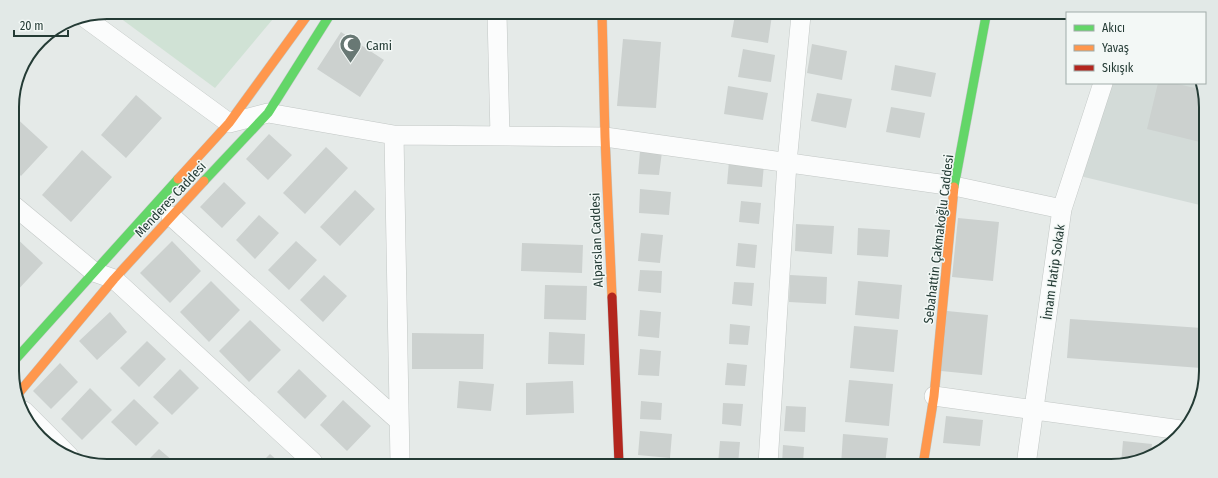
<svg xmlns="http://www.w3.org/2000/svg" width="1218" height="478" viewBox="0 0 1218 478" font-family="'Fira Sans Condensed',sans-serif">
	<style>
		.built { fill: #d3dbd8 }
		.green { fill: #d0e2d5 }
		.building { fill: #ccd1cf }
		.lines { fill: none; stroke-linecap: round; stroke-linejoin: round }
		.street-casing { stroke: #c2c7c5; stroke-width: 20 }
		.fast-casing { stroke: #c0c7c5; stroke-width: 10 }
		.slow-casing { stroke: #c0c7c5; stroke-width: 10 }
		.jam-casing { stroke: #c0c7c5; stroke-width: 10 }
		.street { stroke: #fbfcfc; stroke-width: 19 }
		.fast { stroke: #63d668; stroke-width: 9 }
		.slow { stroke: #ff974d; stroke-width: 9 }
		.jam { stroke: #b3261e; stroke-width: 9 }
		.labels { text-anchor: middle; stroke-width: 3; stroke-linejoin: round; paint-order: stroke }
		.poi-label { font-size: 13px; fill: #243b35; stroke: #f3f8f6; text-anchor: start }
		.street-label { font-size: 13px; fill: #243b35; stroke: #f3f8f6 }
		.rim { fill: none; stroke: #243b35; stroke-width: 2 }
	</style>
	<rect width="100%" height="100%" fill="#e5eae8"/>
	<path class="built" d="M1113,83H1200L1205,94L1204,206L1080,176Z"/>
	<path class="green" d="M112,12L278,13L215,88Z"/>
	<path class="building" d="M639,15H662V20Z
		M735,15H772L768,43L731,37Z
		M341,32L384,60L360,97L317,69Z
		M623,39L661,42L656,108L617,106Z
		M812,44L847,51L842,80L807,73Z
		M743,49L775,55L771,82L738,77Z
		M895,65L936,73L931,97L891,90Z
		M1158,83H1174L1203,90L1205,94L1204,143L1147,129Z
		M728,86L768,93L763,120L724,114Z
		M817,93L852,99L846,128L811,121Z
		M136,95L162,118L126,158L101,135Z
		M891,107L925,113L920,138L886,132Z
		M12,114L48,147L21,176L13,168Z
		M269,134L292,155L268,180L246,159Z
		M326,147L348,168L305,214L283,193Z
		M82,150L112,177L71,222L42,195Z
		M640,151L662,152L659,175L638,174Z
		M729,161L764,164L762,187L727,184Z
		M224,182L246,203L222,228L200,207Z
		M640,189L671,192L669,215L639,213Z
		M355,190L375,209L340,246L320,227Z
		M741,201L761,203L759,224L739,222Z
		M259,215L279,233L255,259L236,240Z
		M958,218L999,222L993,281L952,277Z
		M796,224L834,226L832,254L795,251Z
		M858,228L890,230L888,257L857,255Z
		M641,233L663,235L660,263L638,261Z
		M13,235L43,263L13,295Z
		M172,241L201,271L170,303L140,273Z
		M296,241L317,260L289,290L268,270Z
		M522,243L583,245L582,273L521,271Z
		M738,243L757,245L755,268L736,266Z
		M640,270L662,271L661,293L638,291Z
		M324,275L347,296L323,322L300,300Z
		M790,275L827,277L826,304L789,302Z
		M211,281L240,310L209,342L180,312Z
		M858,281L902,285L899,319L855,315Z
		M734,282L754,283L752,306L732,304Z
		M545,285L587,286L586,320L544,319Z
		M640,310L661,312L659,338L638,336Z
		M947,311L988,315L982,375L941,371Z
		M110,312L127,332L97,360L79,341Z
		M1070,319L1202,328L1201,368L1067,358Z
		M250,320L281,350L249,382L219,351Z
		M730,324L750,326L748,345L729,344Z
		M854,326L898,330L894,372L850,368Z
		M549,332L585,334L584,365L548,364Z
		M412,333L484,334L483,369H412Z
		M147,341L166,359L139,387L120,368Z
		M640,349L661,351L659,376L638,375Z
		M60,363L78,382L51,409L33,391Z
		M727,363L747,365L745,386L725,385Z
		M180,369L199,388L172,415L153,397Z
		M299,369L327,396L305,419L277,392Z
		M849,380L893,384L889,426L845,422Z
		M459,381L494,384L491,411L457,408Z
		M573,381L574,413L526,415V383Z
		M90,388L112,410L82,440L61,419Z
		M134,399L159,423L136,446L111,422Z
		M343,400L371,426L347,451L320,425Z
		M641,401L662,403L661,420L640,419Z
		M723,403L743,404L741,426L722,424Z
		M786,406L806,407L805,432L784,431Z
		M946,416L983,420L980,446L943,443Z
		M640,431L672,434L670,458L638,455Z
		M843,434L888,438L885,465H841Z
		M720,441L740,442L738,464H718Z
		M1123,441L1152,444L1151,453L1121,464Z
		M783,445L804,447L803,464H782Z
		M159,449L173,461H147Z
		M270,454L279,462H262Z"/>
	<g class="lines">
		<defs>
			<path id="street" d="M497,14L500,136
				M84,17L229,123L268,113L394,135L605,137L954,186L1062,209
				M394,135L400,462
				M13,205L94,272L114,279L313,462
				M171,216L399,421
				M934,396L1181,430
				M24,411L69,456
				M768,464L787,163L801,15
				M1026,465L1062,209L1103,83"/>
			<path id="fast" d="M204,181L268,113L331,13
				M954,187L986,16
				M14,361L178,179"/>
			<path id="slow" d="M602,14L605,137L612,297
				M178,179L229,123L309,13
				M17,395L114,279L204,181
				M923,465L934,396L954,187"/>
			<path id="jam" d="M612,297L619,463"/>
		</defs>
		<use href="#street" class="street-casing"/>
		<use href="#fast" class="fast-casing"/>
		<use href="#slow" class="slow-casing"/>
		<use href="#jam" class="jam-casing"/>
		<use href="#street" class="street"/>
		<use href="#fast" class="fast"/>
		<use href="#slow" class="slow"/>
		<use href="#jam" class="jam"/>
	</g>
	<defs>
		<symbol id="mosque-pin" viewBox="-11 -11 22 30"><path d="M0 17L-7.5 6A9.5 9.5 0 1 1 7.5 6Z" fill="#687874" stroke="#f3f8f6"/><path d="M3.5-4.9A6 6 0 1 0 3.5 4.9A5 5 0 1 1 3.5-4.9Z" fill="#fff"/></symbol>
	</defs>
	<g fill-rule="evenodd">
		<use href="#mosque-pin" x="338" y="32" width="25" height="34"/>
	</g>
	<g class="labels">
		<g class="poi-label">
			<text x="366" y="50">Cami</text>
		</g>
		<g class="street-label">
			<text transform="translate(170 199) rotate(-47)" y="5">Menderes Caddesi</text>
			<text transform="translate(938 239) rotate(-83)" y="5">Sebahattin Çakmakoğlu Caddesi</text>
			<text transform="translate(596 240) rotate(-92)" y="5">Alparslan Caddesi</text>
			<text transform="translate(1053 272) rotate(-82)" y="5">İmam Hatip Sokak</text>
		</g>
	</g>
	<path d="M0 0H1218V478H0ZM107 19H1111A88 88 0 0 1 1199 107V371A88 88 0 0 1 1111 459H107A88 88 0 0 1 19 371V107A88 88 0 0 1 107 19Z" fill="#e2e9e7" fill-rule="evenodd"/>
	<path class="rim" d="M107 19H1111A88 88 0 0 1 1199 107V371A88 88 0 0 1 1111 459H107A88 88 0 0 1 19 371V107A88 88 0 0 1 107 19Z"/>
	<rect x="1066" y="12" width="140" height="72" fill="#f3f8f6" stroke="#a0aca9"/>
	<rect x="1074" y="25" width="20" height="6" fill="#63d668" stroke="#a0aca9"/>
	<text x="1102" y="32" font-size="12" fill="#243b35">Akıcı</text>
	<rect x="1074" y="45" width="20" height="6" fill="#ff974d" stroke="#a0aca9"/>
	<text x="1102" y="52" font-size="12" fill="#243b35">Yavaş</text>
	<rect x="1074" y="65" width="20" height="6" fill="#b3261e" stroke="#a0aca9"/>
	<text x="1102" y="72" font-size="12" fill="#243b35">Sıkışık</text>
	<path d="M14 30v6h54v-6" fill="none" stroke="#243b35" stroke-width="2"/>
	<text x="20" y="30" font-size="12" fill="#243b35" stroke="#f3f8f6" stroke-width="3" paint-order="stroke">20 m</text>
</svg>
